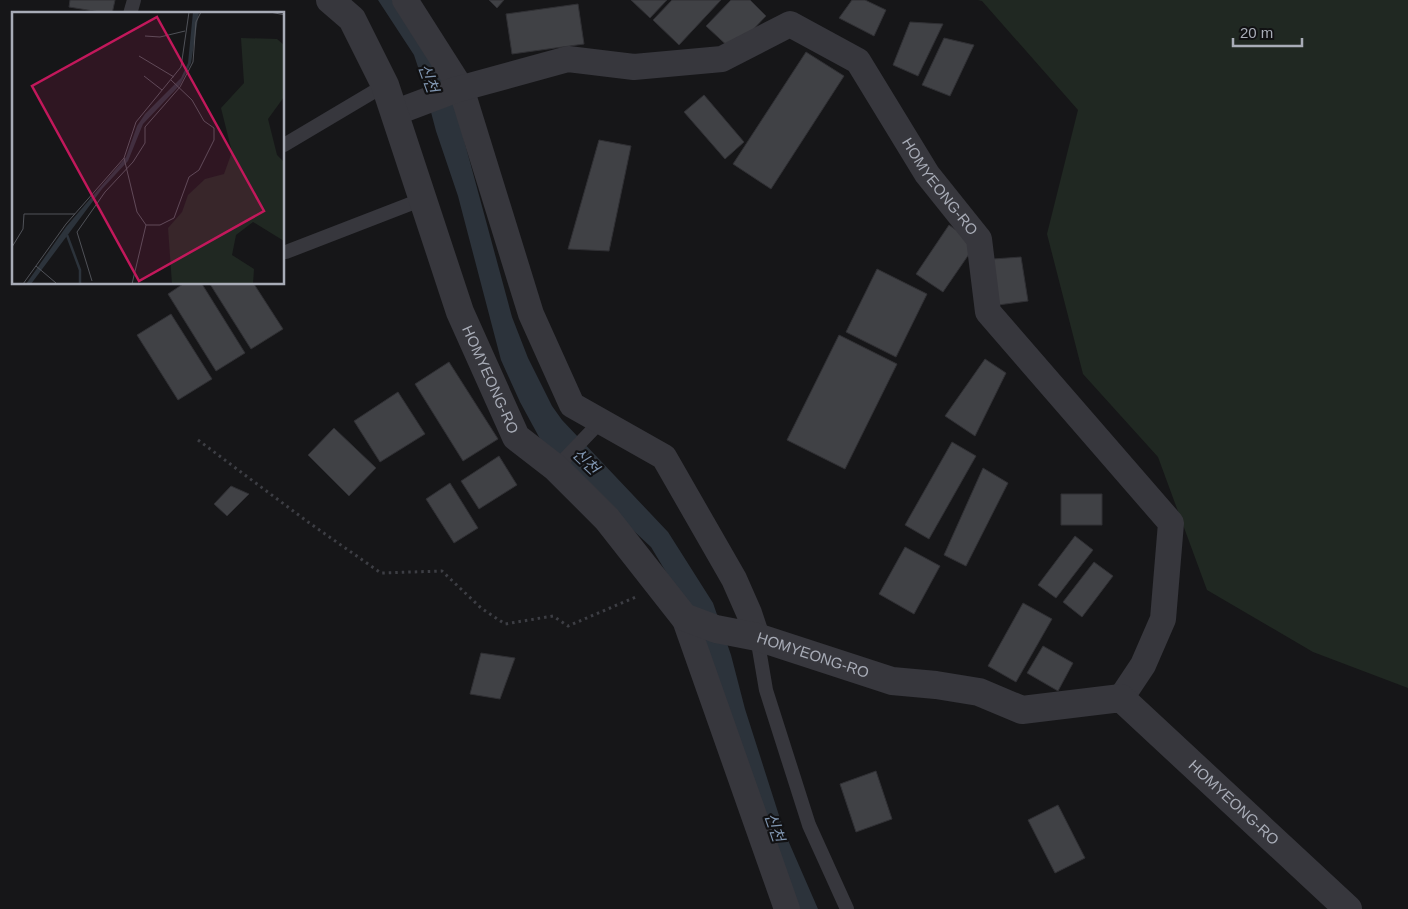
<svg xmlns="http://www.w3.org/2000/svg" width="1408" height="909" viewBox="0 0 1408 909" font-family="Arial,'Noto Sans KR',sans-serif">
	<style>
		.green { fill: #202822 }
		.water { fill: #2c333b }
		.building { fill: #404145; stroke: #303034 }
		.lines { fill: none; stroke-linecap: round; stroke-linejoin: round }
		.path { stroke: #3d3e44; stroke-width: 3; stroke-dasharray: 2.5 4; stroke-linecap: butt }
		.service { stroke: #37373d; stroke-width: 14 }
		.minor { stroke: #37373d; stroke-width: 26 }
		.tertiary { stroke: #37373d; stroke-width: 28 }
		.labels { text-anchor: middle; stroke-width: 4.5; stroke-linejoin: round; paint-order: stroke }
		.street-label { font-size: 15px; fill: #a8acb7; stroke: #111113 }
		.water-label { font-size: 16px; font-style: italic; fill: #8096b1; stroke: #111113 }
		.inset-river { fill: none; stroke: #2c333b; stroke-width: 2.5 }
		.inset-road { fill: none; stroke: #505258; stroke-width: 1 }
		.view { fill: #c2185b; fill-opacity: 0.15; stroke: #c2185b; stroke-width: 2.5 }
		.inset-edge { fill: none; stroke: #a8acb7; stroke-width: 2.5 }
	</style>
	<rect width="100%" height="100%" fill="#161618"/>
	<path class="green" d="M978,0H1408V688L1313,652L1207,590L1158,457L1083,374L1047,234L1078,110L982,1Z"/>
	<path class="water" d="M378,0H396L447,77L512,317L528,358L552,406L562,420L668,532L713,603L731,655L745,709L784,831L818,909H793L684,602L651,547L545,448L520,402L501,360L458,196L436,131L423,82L414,55Z"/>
	<path class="building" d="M70,0H115L112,14L69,7Z
		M489,0H504L497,8Z
		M631,0H667L650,18Z
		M672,0H721L679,45L653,20Z
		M731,0H750L766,16L733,51L706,26Z
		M852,0H865L886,10L874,36L839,18Z
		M578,4L584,44L512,54L506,14Z
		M910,22L943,24L918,76L893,65Z
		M944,38L974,45L950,96L922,85Z
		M806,52L844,76L771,189L733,164Z
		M704,95L744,142L725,159L684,112Z
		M599,140L631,146L609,251L568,249Z
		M949,225L976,244L943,292L916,274Z
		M1021,257L1028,301L998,305L993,259Z
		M877,269L927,294L896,357L846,332Z
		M183,284H202L245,353L216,371L168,294Z
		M210,284H254L283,329L251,349Z
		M171,314L212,379L178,400L137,335Z
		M839,335L897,364L845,469L787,440Z
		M985,359L1006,373L975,436L945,416Z
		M449,362L498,439L463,461L415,384Z
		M398,392L425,434L380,462L354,421Z
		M334,428L376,468L349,496L308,455Z
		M952,442L976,456L929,539L905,525Z
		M499,456L517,485L479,509L461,481Z
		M983,468L1008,483L966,566L944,555Z
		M450,483L478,528L454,543L426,499Z
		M231,486L249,494L227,516L214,504Z
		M1061,494H1102V525H1061Z
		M1075,536L1093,550L1056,598L1038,585Z
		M905,547L940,566L914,614L879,594Z
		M1094,562L1113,576L1082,617L1063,602Z
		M1023,603L1052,619L1016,682L988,666Z
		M1043,646L1073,663L1058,691L1027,673Z
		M481,653L515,658L500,699L470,694Z
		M876,771L892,819L856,832L840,784Z
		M1058,805L1085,858L1055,873L1028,820Z"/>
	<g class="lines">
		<path class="path" d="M198,440L308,522L381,573L442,571L481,608L505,624L553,616L568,626L638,596"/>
		<path class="service" d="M130,14L134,0
			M284,145L385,85
			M286,252L423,199
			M556,468L601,421
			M757,637L766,690L809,825L847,909"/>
		<g class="minor">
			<path d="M405,0L461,88L531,314L572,405L664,457L734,579L749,613L757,637"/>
			<path id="s1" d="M394,113L455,90L568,59L634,67L722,59L790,24L858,61L927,174L979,239L988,312L1171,523L1163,619L1143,665L1121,698"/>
			<path d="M684,617L787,909"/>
		</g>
		<path class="tertiary" id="s2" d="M330,0L352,19L385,85L460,312L516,437L556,468L607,519L684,617L716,629L757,637L892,681L936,685L979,692L1022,710L1121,698L1348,909"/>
	</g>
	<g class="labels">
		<g class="street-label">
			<text dy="5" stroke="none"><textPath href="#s1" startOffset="641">HOMYEONG-RO</textPath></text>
			<text dy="5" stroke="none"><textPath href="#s2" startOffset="416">HOMYEONG-RO</textPath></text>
			<text dy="5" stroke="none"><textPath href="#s2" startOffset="861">HOMYEONG-RO</textPath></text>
			<text dy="5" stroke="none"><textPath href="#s2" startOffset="1332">HOMYEONG-RO</textPath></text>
		</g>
		<g class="water-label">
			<text transform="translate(429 78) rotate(70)" y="6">신천</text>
			<text transform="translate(586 461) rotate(44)" y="6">신천</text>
			<text transform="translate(775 827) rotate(71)" y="6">신천</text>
		</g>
	</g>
	<g transform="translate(12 12)">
		<rect width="272" height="272" fill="#161618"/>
		<path d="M229,26L265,27L272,33V85L256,107L265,143L272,150V229L241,210L224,223L220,243L242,257L241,272H160L156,216L170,200L176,183L193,167L212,162L220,140L209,96L232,71Z" fill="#202822"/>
		<path d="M181,0H187L179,51L168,73L131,112L116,149L90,177L19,272H14L54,215L114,145L125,114L133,102L169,66L176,51Z" fill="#2c333b"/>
		<path class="inset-river" d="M55,223L68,258V272"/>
		<path class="inset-road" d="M258,0L273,3M133,24L148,25L173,19M127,44L162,65M132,64L150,78M112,146L125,200L134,213L120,272M134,213H148L162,206L177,165L187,158L202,128V116L192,109L180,88L159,68M0,235L11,217L12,202H63M24,254L44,271M80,269L65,220L93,180L121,150L133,131V115L168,75L181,50L184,10L189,0M11,272L54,212L112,146L124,110L169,55L177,0"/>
		<path class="view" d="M145,5L252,199L127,269L20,74Z"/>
		<rect width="272" height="272" class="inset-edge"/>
	</g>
	<path d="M1233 38v8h69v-8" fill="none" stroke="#a8acb7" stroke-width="2.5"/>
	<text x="1240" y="38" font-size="15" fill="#a8acb7" stroke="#111113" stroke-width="4" paint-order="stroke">20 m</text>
</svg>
